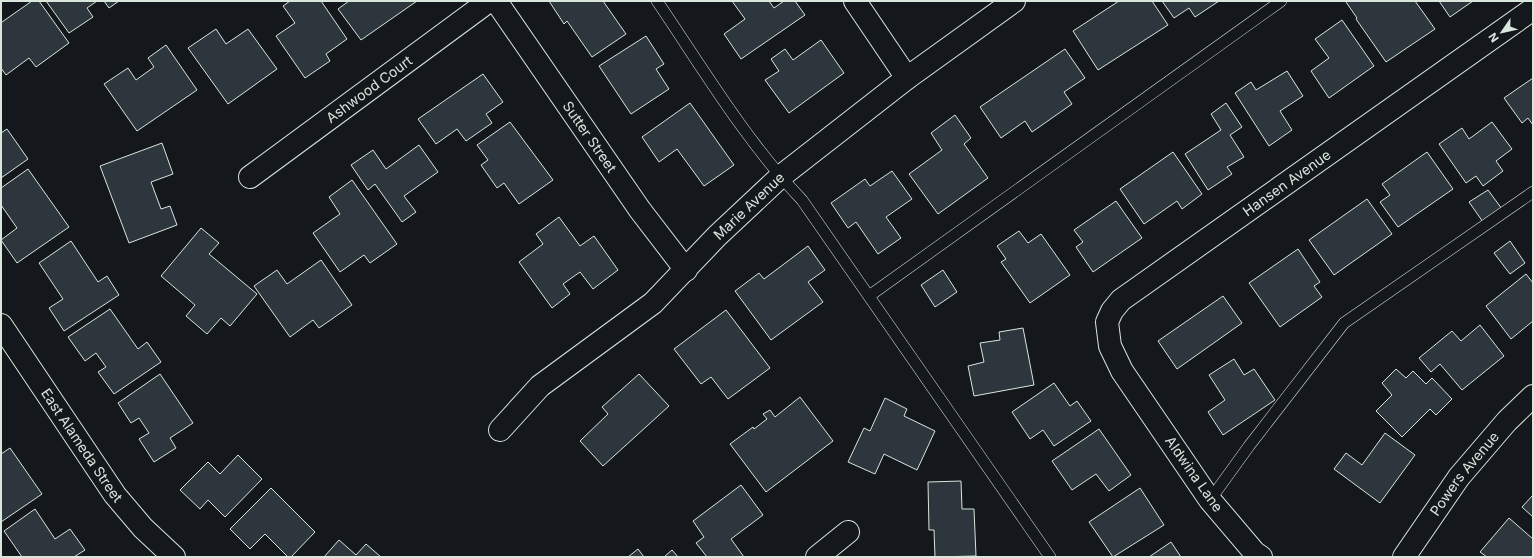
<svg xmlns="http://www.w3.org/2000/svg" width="1534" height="558" viewBox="0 0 1534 558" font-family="Inter,sans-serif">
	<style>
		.building { fill: #2c363c; stroke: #d8e6dc }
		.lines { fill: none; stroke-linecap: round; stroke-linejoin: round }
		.lane-casing { stroke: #d8e6dc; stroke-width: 12 }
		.street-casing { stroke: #d8e6dc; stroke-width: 24 }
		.secondary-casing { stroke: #d8e6dc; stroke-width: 24 }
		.lane { stroke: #14181c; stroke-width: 11 }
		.street { stroke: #14181c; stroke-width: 22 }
		.secondary { stroke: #14181c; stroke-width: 22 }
		.labels { text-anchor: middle; stroke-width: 3; stroke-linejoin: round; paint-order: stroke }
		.street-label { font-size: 14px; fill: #d8e6dc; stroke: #14181c }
	</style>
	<rect width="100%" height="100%" fill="#14181c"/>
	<path class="building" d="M32,1H39L69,43L36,67L29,58L6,75L1,68V21L2,22Z
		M46,1H97L87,8L93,17L69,33Z
		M104,1H119L109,8Z
		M290,1H321L347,39L326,54L330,61L305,78L276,36L295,23L283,6Z
		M349,1H417L361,40L338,9Z
		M549,1H603L626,34L592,57L567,21L564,24Z
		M732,1H769L774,8L784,1H795L805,15L741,59L724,34L745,19Z
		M1119,1H1152L1168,25L1098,70L1073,31Z
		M1162,1H1219L1195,17L1189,8L1174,18Z
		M1347,1H1415L1435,29L1386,62L1356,19L1357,18L1346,2Z
		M1439,1H1473L1450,17Z
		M1342,20L1374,66L1329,98L1311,71L1329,58L1315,39Z
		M216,29L226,44L248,29L277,69L228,104L188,48Z
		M646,36L664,64L656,69L669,89L631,114L599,66Z
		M821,40L844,73L789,113L765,80L779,71L771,59L785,49L793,60Z
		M166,45L197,90L137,131L104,84L128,68L136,80L154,67L148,58Z
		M1065,49L1085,78L1064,92L1072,104L1032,132L1025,121L1001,138L980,107Z
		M1287,71L1303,96L1280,111L1292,130L1269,146L1235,93L1251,82L1256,90Z
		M483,74L503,102L486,114L492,123L466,141L457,129L436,144L418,119Z
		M1533,78V125L1528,118L1522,123L1504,98Z
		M690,103L734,165L704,186L677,149L659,162L642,137Z
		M1226,103L1242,127L1230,135L1244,157L1227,167L1232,174L1208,190L1185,154L1221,130L1211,114Z
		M955,115L971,138L964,144L988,178L938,214L909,174L942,150L931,133Z
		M510,122L553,180L519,204L504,183L497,188L481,165L488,160L477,145Z
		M1492,122L1512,149L1496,161L1503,171L1483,186L1476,176L1466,183L1439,144L1462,128L1469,139Z
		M7,129L28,159L1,178V133Z
		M162,143L173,174L151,182L161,209L170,206L177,225L129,243L100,166Z
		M419,145L438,172L404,196L416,212L402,222L375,184L368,190L351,165L373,150L386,169Z
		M1173,152L1202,194L1182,209L1177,201L1144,224L1120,189Z
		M1427,152L1453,189L1398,227L1380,202L1390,195L1382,184Z
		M28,169L69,227L17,263L1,240L17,228L1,205V188Z
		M892,171L912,199L886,217L901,238L878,254L856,222L848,228L831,203L865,179L870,186Z
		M352,180L397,244L370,263L364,255L340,272L313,233L340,214L329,197Z
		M1488,190L1502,209L1483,222L1469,202Z
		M1367,199L1392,234L1334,275L1309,240Z
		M1116,201L1142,238L1093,272L1076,247L1083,242L1074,230Z
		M559,217L580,246L594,236L618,270L593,289L580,272L563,284L570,294L552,308L519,262L543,244L536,234Z
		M201,228L219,243L209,254L257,294L230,326L221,318L207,334L186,316L195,305L161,276Z
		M1019,231L1028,243L1041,234L1070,275L1030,303L1001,262L1006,259L997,246Z
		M71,241L98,282L107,276L119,295L64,331L49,308L63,299L39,263Z
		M1510,241L1525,263L1510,274L1494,253Z
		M808,246L825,270L808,282L823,302L771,340L735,291L759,273L764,279Z
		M1298,249L1320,282L1314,286L1322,297L1280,327L1249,283Z
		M321,260L352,305L319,328L313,320L290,337L254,286L277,270L287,284Z
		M943,270L957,292L935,307L921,285Z
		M1526,274L1533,283V321L1511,339L1486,306Z
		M1223,296L1242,323L1177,369L1158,341Z
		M110,309L138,349L147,342L161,362L114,394L98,372L106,367L96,353L85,361L68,337Z
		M726,310L770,368L728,399L711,377L701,384L674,349Z
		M1480,325L1504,356L1462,390L1440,364L1431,372L1419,358L1452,331L1461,341Z
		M1023,328L1034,385L974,396L968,366L984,362L980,343L1000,340L999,332Z
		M1234,359L1244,375L1254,369L1275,400L1223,435L1208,412L1225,400L1209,375Z
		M1396,369L1406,378L1413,371L1426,384L1432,378L1452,399L1436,415L1430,409L1402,437L1376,411L1392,395L1382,383Z
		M160,374L193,423L170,438L176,448L154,462L139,439L149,433L139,418L131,423L118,403Z
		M639,374L669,406L603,466L580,441L608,414L602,407Z
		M1054,383L1070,406L1077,401L1091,421L1054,446L1043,430L1030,439L1012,412Z
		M800,397L833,441L766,492L730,444L753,427L754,429L767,419L763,414L770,410L775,417Z
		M885,398L907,409L904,416L935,431L917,470L884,454L875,474L848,462L864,428L870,431Z
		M1099,429L1131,475L1109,491L1096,474L1072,490L1052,461Z
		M1385,433L1415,455L1380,503L1334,469L1346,453L1362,465Z
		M10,448L42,494L1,522V454Z
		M238,455L262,479L225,517L208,500L200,509L180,490L208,462L220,474Z
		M961,481L962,509H974L976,556L935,557L934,530H929L928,482Z
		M741,485L763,515L731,539L744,557H707L696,543L704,537L693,521Z
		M271,488L315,532L291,557H288L265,534L250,549L230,529Z
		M1140,488L1164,525L1113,557L1089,522Z
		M1533,495V517L1522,507Z
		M35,509L55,539L70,529L85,550L74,557H22L4,531Z
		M1509,518L1533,539V557H1487L1480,552Z
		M339,540L356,555L366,544L381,557H324Z
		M1171,542L1181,557H1149Z
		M638,549L644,557H628Z
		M672,550L678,557H664Z"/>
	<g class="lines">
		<defs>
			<path id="lane" d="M657,1C703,69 746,141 802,200L1050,557
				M869,296L1281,1
				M1210,500L1249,446L1344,323L1533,192"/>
			<g id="street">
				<path id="s1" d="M496,1L640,210L686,270"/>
				<path d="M855,1L907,78"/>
				<path id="s2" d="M250,177L489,1"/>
				<path id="s3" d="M500,430L540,386L653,303L717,236L780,177L907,78L1014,1"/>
				<path d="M817,557L848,532"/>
				<path id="s4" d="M1261,557L1255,553L1210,500L1122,371L1110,346L1107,322L1112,311L1121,300L1533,9"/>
			</g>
			<g id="secondary">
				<path id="s5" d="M1,325L115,495L143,528L174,557"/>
				<path id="s6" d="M1404,557L1459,477L1507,421L1533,396"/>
			</g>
		</defs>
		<use href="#lane" class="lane-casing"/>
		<use href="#street" class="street-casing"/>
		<use href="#secondary" class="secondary-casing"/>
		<use href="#lane" class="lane"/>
		<use href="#street" class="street"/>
		<use href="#secondary" class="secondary"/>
	</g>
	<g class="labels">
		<g class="street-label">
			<text dy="5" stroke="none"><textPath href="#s2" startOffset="148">Ashwood Court</textPath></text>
			<text dy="5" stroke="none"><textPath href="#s1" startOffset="165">Sutter Street</textPath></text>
			<text dy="5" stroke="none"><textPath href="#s4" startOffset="514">Hansen Avenue</textPath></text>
			<text dy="5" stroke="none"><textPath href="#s3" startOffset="336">Marie Avenue</textPath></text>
			<text dy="5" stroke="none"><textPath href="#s5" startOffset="145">East Alameda Street</textPath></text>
			<text transform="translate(1194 474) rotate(55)" y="5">Aldwina Lane</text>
			<text dy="5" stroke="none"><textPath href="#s6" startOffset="103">Powers Avenue</textPath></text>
		</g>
	</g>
	<rect width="1534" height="558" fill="none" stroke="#d8e6dc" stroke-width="4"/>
	<g transform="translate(1502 32) rotate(236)" stroke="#14181c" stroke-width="3" paint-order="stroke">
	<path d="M0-3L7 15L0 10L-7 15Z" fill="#d8e6dc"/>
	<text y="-6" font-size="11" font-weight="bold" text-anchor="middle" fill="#d8e6dc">N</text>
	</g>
</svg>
